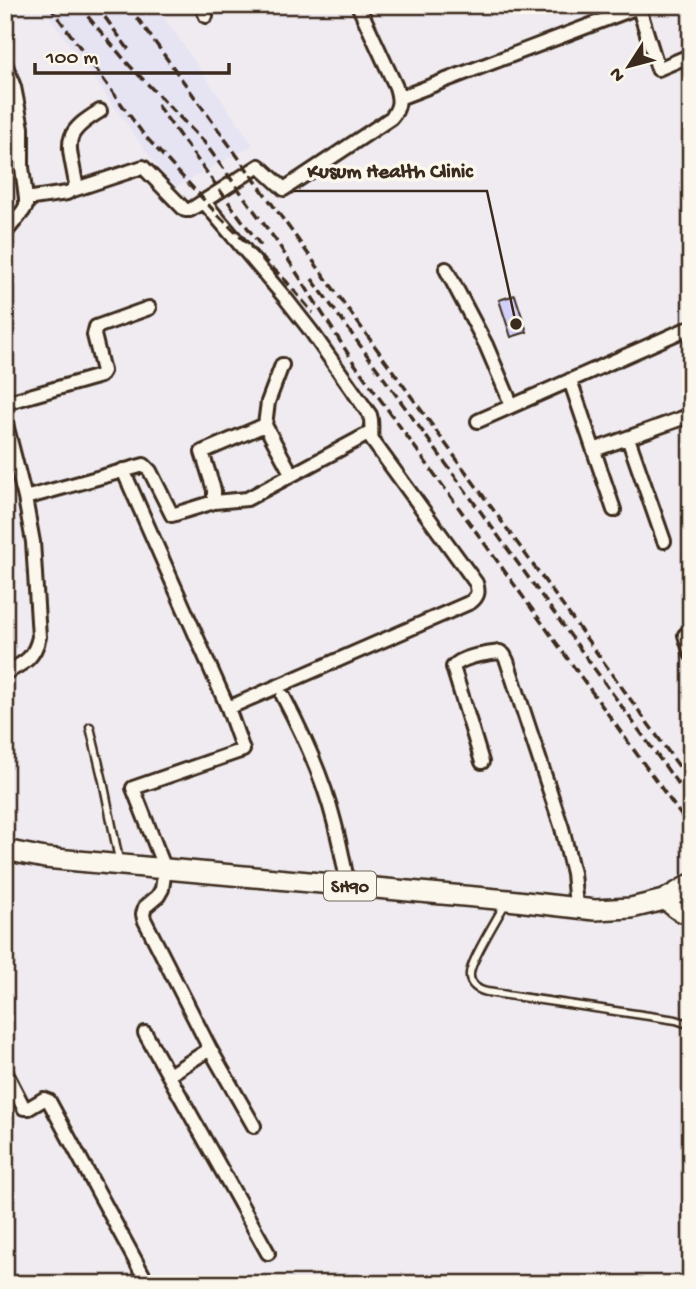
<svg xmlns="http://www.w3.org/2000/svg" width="696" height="1289" viewBox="0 0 696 1289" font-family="'Gochi Hand',sans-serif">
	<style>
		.built { fill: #e6e3f3 }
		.building { fill: #d2d0f9; stroke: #3b2a1e; stroke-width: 2 }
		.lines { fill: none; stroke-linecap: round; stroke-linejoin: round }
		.service-casing { stroke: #3b2a1e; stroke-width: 11 }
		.minor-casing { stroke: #3b2a1e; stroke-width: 18 }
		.tertiary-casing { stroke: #3b2a1e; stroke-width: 21 }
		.primary-casing { stroke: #3b2a1e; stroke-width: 24 }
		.service { stroke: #fbf7ec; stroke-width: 6 }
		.minor { stroke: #fbf7ec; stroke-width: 12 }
		.tertiary { stroke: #fbf7ec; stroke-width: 16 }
		.primary { stroke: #fbf7ec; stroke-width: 19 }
		.rail { stroke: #3b2a1e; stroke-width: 3.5; stroke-dasharray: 10 5; stroke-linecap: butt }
		.labels { text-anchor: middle; stroke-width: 7; stroke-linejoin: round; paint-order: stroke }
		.shield { fill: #fbf7ec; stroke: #75685c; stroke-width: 2 }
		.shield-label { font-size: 18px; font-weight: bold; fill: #3b2a1e }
		.leader { fill: none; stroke: #3b2a1e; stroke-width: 2.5 }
		.callout-dot { fill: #3b2a1e; stroke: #fbf7ec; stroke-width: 2.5 }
		.callout-label { font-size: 21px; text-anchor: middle; font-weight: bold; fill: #3b2a1e; stroke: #fbf7ec; stroke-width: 7; stroke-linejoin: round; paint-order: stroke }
	</style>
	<rect width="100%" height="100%" fill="#efebf0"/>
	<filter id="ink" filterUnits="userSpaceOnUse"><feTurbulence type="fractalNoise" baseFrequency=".0143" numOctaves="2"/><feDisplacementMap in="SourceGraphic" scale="14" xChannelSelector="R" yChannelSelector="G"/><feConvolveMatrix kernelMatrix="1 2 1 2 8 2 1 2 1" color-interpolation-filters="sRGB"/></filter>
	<g filter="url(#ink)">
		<path class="built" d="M41,5H155L253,145L173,188Z"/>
		<path class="building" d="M515,295L527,332L511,337L499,300Z"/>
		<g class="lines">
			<defs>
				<path id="service" d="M90,727L103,781L119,860
					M505,904C498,917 470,962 470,974C469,985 478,990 487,992L676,1020L691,1025
					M43,1282L44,1284"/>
				<path id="minor" d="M201,5L206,16
					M638,5L658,69L689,56L691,63
					M5,63L14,87L22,128V167L26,199V206L23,211L5,233
					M399,98L638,7
					M73,190L143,167L185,210H190L259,166L284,189L391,118C400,108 400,100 396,87L358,5
					M26,199L67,193L73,190L76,184C69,142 60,135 100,111
					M204,202L286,299L311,331L370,415C373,424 370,431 372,440L476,583C479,592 478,596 471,602L228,708L243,750L133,788L165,869L162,889L158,896L145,907L143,914L144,919L210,1049L254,1126
					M446,269L486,345L512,406
					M282,365L268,402L265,425L292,475
					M570,380L614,510
					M5,403L100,376L103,371L94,335L96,327L149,308
					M5,420L25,498L33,542L39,637C34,659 24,663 5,673
					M478,421L691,327
					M628,438L664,541
					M594,450L691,415
					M123,470L228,708
					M25,498L144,465L150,471L172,515L214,502V490L202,452L265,425
					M214,502L247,499L370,433
					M691,630L685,635L691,654
					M283,696C304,736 323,777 334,821C340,843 344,864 348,886
					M482,762L453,667C462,656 486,654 500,652L504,655L507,661L562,828L573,873L576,907
					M145,1033L268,1253
					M5,1071L24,1108H29L44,1099L49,1101L148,1284
					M169,1075L210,1049"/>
				<path id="tertiary" d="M664,900C672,907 679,915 691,915"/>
				<path id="primary" d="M5,850L45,858L508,900L595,910L631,908L664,900L691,884"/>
			</defs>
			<use href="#service" class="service-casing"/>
			<use href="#minor" class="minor-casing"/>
			<use href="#tertiary" class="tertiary-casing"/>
			<use href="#primary" class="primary-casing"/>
			<use href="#service" class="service"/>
			<use href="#minor" class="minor"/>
			<use href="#tertiary" class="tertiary"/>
			<use href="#primary" class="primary"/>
			<path class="rail" d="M49,5L144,135L216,213L286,281L313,313
				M78,5L129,65L204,142L277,242L354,363L691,829
				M96,5L129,50
				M128,5L691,783
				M157,105L261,246
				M312,279L691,802"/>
		</g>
	</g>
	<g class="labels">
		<rect class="shield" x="324" y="871.5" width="52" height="29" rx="5"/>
		<g class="shield-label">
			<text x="350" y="892">SH90</text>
		</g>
	</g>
	<path class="leader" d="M516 324L487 191H294"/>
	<circle class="callout-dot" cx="516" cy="324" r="7"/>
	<g class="callout-label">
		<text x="390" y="177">Kusum Health Clinic</text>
	</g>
	<rect width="696" height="1289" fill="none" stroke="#fbf7ec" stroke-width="28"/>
	<rect x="14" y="14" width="668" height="1261" fill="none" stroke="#3b2a1e" stroke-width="2.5" filter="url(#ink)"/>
	<g transform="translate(629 66) rotate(234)" stroke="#fbf7ec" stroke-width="5" paint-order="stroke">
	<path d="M0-5L12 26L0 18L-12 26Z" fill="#3b2a1e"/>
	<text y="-10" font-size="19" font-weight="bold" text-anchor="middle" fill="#3b2a1e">N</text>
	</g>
	<path d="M35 63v10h194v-10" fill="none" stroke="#3b2a1e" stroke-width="3.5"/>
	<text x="46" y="63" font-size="21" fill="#3b2a1e" stroke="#fbf7ec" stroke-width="5" paint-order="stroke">100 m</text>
</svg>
